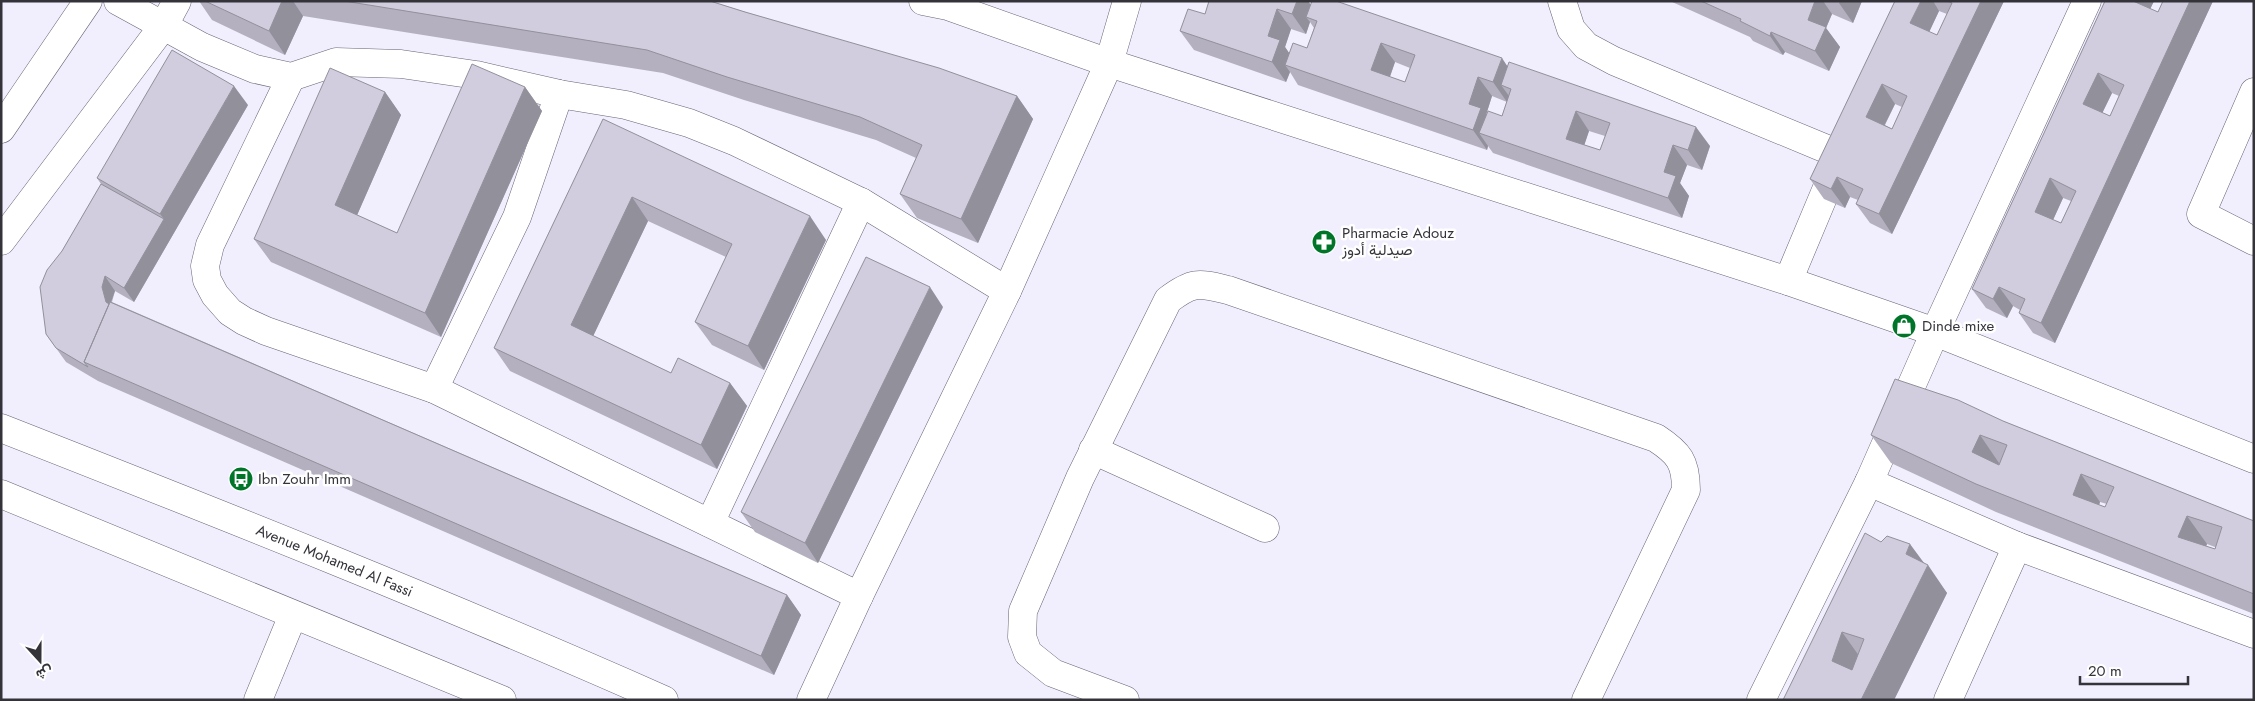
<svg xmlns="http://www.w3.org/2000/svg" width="2255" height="701" viewBox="0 0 2255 701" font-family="Jost,Vazirmatn,sans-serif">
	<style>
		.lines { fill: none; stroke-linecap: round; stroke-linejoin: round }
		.minor-casing { stroke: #686474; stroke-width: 29 }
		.minor { stroke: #fff; stroke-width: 28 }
		.wall { fill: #b4b0bf; fill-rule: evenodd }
		.shaded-wall { fill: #92909b }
		.building { fill: #d1cdde; stroke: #92909b; fill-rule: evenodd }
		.labels { text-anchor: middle; stroke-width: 5; stroke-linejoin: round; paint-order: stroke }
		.poi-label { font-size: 15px; fill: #34333a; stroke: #fefefe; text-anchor: start }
		.street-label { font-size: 15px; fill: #34333a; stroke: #fefefe }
	</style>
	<rect width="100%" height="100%" fill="#f1eefd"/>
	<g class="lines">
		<defs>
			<g id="minor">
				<path d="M118,1L202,47L255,69L291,77L336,62L401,64L476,75L559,94L626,105L689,123L734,141L861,202L1007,291"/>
				<path d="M923,1L948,6L1109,63L1788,281L1935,332L2254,459"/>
				<path d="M1562,1L1571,29L1586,46L1614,61L1841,155"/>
				<path d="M291,77L210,245L205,266L207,280L215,295L230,312L244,321L266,331L434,389L859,596"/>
				<path d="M2254,92L2201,214L2254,241"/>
				<path d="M1,129L88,1"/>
				<path d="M1,241L164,25L177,1"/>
				<path d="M1788,281L1837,164"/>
				<path d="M434,389L517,217L559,94"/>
				<path id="s1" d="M1,428C223,515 445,603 664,700"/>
				<path d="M1093,450L1265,528"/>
				<path d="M1869,482L2017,546L2254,634"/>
				<path d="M1,494L502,700"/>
				<path d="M710,523L861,202"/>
				<path d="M258,700L293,615"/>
				<path d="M811,700L859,596L1007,291L1109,63L1127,1"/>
				<path d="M1125,700L1053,673L1028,653L1022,637L1023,611L1080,478L1168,300C1193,281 1198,283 1228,290L1656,438C1679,453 1686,462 1686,490L1586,700"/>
				<path d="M1761,700L1869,482L1935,332L2087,1"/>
				<path d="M1948,700L2017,546"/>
			</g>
		</defs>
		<use href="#minor" class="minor-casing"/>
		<use href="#minor" class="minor"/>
	</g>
	<path class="wall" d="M199,1H710L1017,96L1033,119L978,243L917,218L900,194L916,158L876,140L744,100L663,73L303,16L285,55L212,20Z
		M1209,1H1308L1311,5L1508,66L1710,146L1702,170L1687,165L1680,183L1689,196L1682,218L1493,153L1488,146L1487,150L1298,85L1290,72L1286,82L1194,50L1180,31L1205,14ZM1310,22L1314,28L1307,48L1289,53L1285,47L1291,29L1306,34ZM1395,62L1410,68L1405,82L1390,77ZM1492,96L1507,102L1502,116L1486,115ZM1589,131L1605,136L1600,150L1584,145Z
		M1670,1H1862L1853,23L1832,14L1826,28L1840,47L1829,71L1785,52L1783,55L1753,41L1750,37Z
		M1895,1H2004L1892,234L1870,223L1856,204L1858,200L1850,197L1845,208L1824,199L1810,179ZM1939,11L1947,14L1937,35L1929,32ZM1895,104L1902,107L1892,129L1885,125Z
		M2105,1H2154L2150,9L2158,12L2163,1H2213L2055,343L2033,333L2019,313L2020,310L2013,306L2007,318L1986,308L1972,289ZM2112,93L2119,96L2110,116L2102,113ZM2063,198L2071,201L2061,223L2053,220Z
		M525,87L542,111L441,337L271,262L254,239L385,92L401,115L357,215L397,233Z
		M248,105L134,302L115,291L112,302L787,595L801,615L774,675L98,381L66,362L46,334L62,251L101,184L97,178Z
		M603,119L826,240L764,370L712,345L695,322L726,257L648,221L593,336L671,373L730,383L747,406L717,469L510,371L494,348Z
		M943,307L818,563L755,532L741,512Z
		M2003,421L2254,521V614L1996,512L1891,463L1871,435ZM2100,502L2107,504L2105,507L2099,505ZM2207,544L2215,547V549L2206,546Z
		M1881,542L1924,563L1947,593L1894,700H1783Z"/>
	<path class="shaded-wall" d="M282,1H293L303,16L285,55L269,31Z
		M1297,1H1308L1314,10L1306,17L1310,22L1306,34L1292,14Z
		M1815,1H1823L1832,14L1826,28L1840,47L1829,71L1815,51L1808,20Z
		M1840,1H1862L1853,23L1839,3Z
		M1921,1H1933L1939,11L1924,43L1910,23Z
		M1981,1H2004L1892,234L1879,214Z
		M2132,1H2154L2145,20Z
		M2190,1H2213L2055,343L2041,323Z
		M1277,9L1291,29L1285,47L1294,60L1285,65L1290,72L1286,82L1272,62L1268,36Z
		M1771,32L1785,52L1783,55L1770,36Z
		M1381,43L1395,62L1385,90L1371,70Z
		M1502,58L1515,78L1501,85L1509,96L1507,102L1493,82Z
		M2098,73L2112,93L2097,124L2083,104Z
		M1478,77L1492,96L1486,115L1495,128L1479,133L1488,146L1487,150L1473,130L1469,104Z
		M1882,84L1895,104L1879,136L1866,117Z
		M234,86L248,105L134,302L124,288L164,219L160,214Z
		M525,87L542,111L441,337L425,313Z
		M385,92L401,115L351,229L335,205Z
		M1017,96L1033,119L978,243L961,219Z
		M1576,111L1589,131L1580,158L1566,139Z
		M1696,127L1710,146L1702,170L1688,150Z
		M1673,145L1687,165L1680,183L1689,196L1682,218L1668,198L1664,172Z
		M1837,177L1850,197L1845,208L1831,189Z
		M2050,178L2063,198L2048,231L2035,212Z
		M632,197L648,221L587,349L571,325Z
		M810,216L826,240L764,370L748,346Z
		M105,276L115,291L111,302L114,308L106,302L102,287Z
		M930,287L943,307L818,563L805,543Z
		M1999,287L2013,306L2007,318L1993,299Z
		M730,383L747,406L717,469L701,445Z
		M1980,435L1999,463L1991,480L1972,452Z
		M2081,474L2100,502L2093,523L2073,495Z
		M2187,516L2207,544L2198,565L2178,537Z
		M1910,544L1927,567L1928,565L1947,593L1894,700H1861L1906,554Z
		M787,595L801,615L774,675L761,656Z
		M1842,632L1862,660L1851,689L1832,661Z"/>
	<path class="building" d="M205,1H282L269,31Z
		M344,1H710L745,12L939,68L1017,96L961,219L900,194L922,145L860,117L727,77L647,50Z
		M1209,1H1297L1292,14L1277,9L1268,36L1280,40L1272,62L1180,31L1188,9L1205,14Z
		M1312,1H1336L1502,58L1493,82L1478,77L1469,104L1481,108L1473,130L1285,65L1293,43L1307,48L1317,21L1306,17ZM1381,43L1415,55L1405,82L1371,70Z
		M1701,1H1815L1808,20L1826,27L1815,51L1771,32L1770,36L1740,21L1741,19Z
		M1895,1H1921L1910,23L1937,35L1952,3L1947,1H1981L1879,214L1856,204L1863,189L1837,177L1831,189L1810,179ZM1882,84L1907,96L1892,129L1866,117Z
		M2105,1H2133L2158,12L2163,1H2190L2041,323L2019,313L2025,299L1999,287L1993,299L1972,289ZM2098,73L2124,85L2110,116L2083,104ZM2050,178L2076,191L2061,223L2035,212Z
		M172,50L234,86L160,214L97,178Z
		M1509,62L1696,127L1688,150L1673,145L1664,172L1676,176L1668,198L1479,133L1488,111L1502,116L1511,89L1501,85ZM1576,111L1610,123L1600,150L1566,139Z
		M472,64L525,87L425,313L254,239L330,68L385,92L335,205L397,233Z
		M603,119L810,216L748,346L695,322L732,244L632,197L571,325L671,373L678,358L730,383L701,445L494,348Z
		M101,184L164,219L124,288L105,276L102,287L106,302L109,304L84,362L88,367L56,348L46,334L40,287L47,270L62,251Z
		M866,257L930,287L805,543L741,512Z
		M110,302L787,595L761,656L84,362Z
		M1895,379L1958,400L2003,421L2254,521V594L1976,484L1871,435ZM1980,435L2007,445L1999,465L1972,452ZM2081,474L2114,487L2105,507L2073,495ZM2187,516L2222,527L2215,549L2178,537Z
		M1865,533L1881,542L1887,536L1910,544L1906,554L1928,565L1861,700H1783ZM1842,632L1864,639L1852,670L1832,661Z"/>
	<defs>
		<symbol id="pharmacy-disc" viewBox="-11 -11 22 22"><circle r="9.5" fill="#00752a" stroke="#fefefe"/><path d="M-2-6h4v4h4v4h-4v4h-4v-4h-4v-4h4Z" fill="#fff"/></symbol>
		<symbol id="shop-disc" viewBox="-11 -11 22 22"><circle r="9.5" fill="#00752a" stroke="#fefefe"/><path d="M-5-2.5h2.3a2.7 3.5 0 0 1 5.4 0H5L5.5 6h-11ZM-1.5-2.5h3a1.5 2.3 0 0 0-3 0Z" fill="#fff"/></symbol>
		<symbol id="bus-disc" viewBox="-11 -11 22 22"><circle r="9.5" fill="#00752a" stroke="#fefefe"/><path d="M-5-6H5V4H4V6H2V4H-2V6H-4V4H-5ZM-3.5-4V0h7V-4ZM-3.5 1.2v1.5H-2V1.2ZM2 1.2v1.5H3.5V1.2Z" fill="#fff"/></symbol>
	</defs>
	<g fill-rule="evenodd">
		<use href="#pharmacy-disc" x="1310" y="228" width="28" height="28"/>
		<use href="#shop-disc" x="1890" y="312" width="28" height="28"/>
		<use href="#bus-disc" x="227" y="465" width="28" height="28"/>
	</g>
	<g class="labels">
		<g class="poi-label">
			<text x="1342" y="238">Pharmacie Adouz<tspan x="1342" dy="17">صيدلية أدوز</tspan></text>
			<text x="1922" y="331">Dinde mixe</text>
			<text x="258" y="484">Ibn Zouhr Imm</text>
		</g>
		<g class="street-label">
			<text dy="5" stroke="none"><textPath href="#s1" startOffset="359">Avenue Mohamed Al Fassi</textPath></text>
		</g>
	</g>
	<rect width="2255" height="701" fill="none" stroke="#34333a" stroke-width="5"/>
	<g transform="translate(40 661) rotate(159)" stroke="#fefefe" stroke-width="4" paint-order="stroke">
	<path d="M0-4L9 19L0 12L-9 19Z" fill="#34333a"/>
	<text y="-8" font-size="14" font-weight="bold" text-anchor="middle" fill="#34333a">ش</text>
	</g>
	<path d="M2080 676v8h108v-8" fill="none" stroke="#34333a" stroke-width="2.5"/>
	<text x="2088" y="676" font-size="15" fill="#34333a" stroke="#fefefe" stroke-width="4" paint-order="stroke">20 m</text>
</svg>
